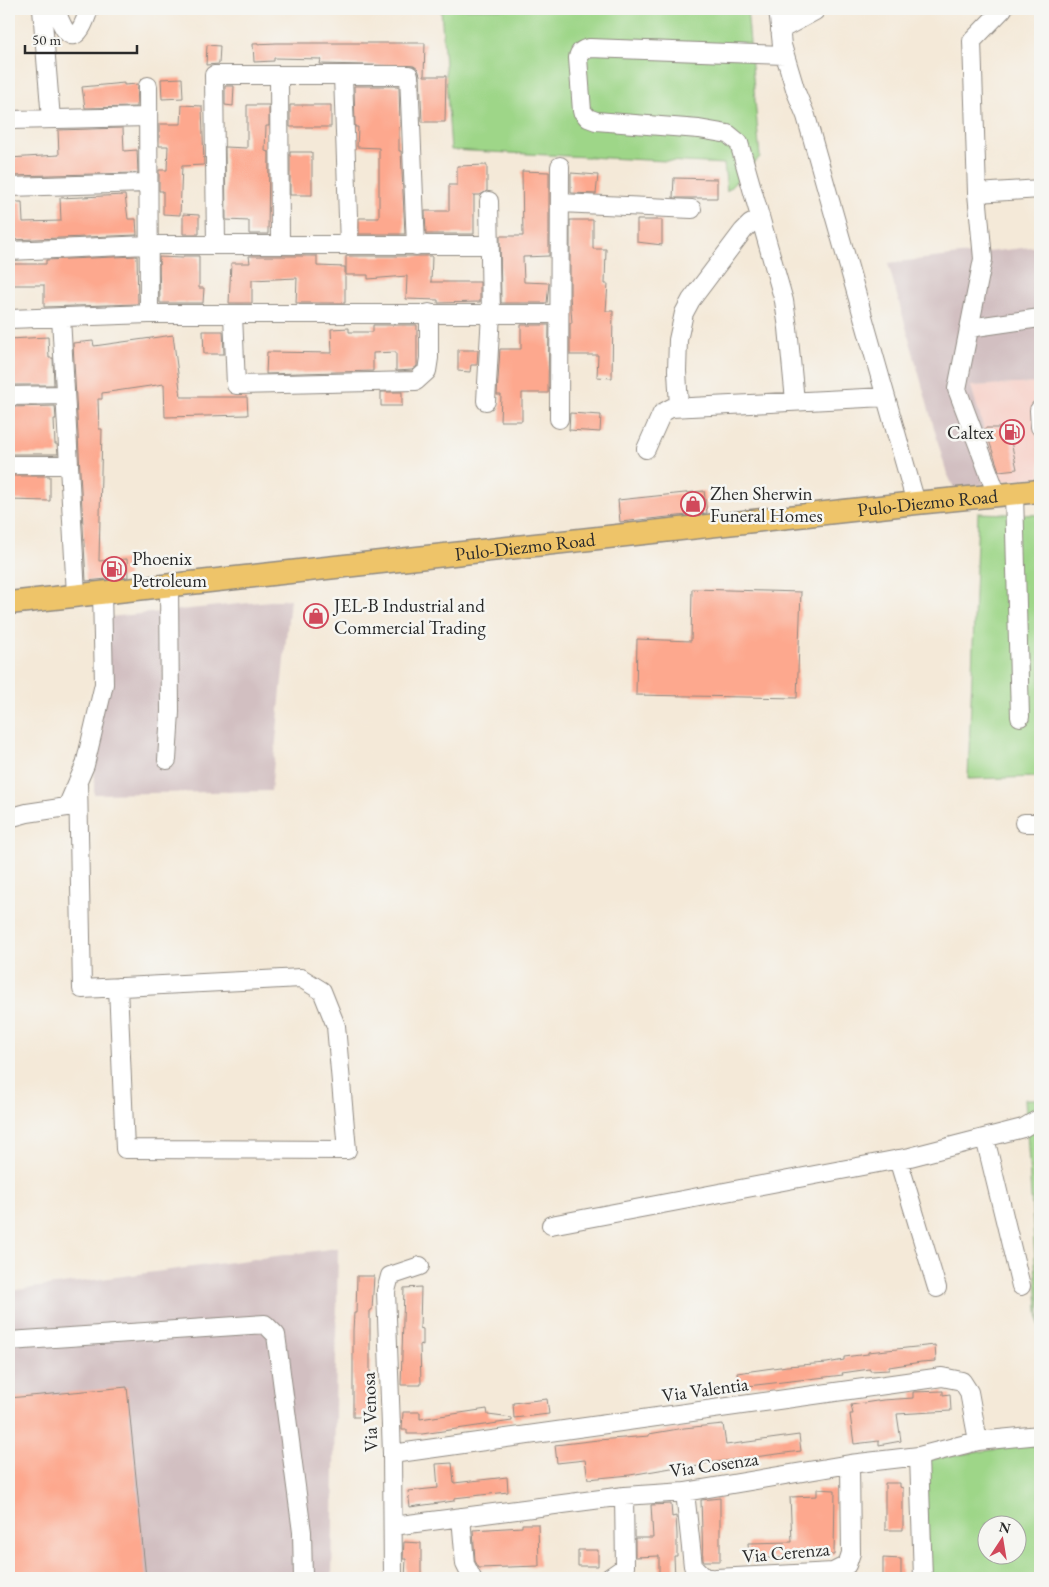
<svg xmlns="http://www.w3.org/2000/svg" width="1049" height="1587" viewBox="0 0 1049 1587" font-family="'EB Garamond',serif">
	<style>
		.built { fill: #f7d1c9 }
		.industrial { fill: #d2bfc1 }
		.green { fill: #9ed688; stroke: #64805a; fill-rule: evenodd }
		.building { fill: #fda88e }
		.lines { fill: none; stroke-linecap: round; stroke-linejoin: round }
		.minor-casing { stroke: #908a82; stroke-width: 20 }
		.major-casing { stroke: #908a82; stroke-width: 25 }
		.minor { stroke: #fff; stroke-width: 18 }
		.major { stroke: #eec469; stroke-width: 22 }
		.labels { text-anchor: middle; stroke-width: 5; stroke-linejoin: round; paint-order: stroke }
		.poi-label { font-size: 19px; fill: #2b2b2b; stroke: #f6f6f2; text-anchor: start }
		.street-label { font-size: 19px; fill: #2b2b2b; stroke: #f6f6f2 }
	</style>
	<rect width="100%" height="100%" fill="#f6f6f2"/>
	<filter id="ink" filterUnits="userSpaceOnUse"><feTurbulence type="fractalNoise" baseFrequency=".02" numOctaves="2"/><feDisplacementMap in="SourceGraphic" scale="10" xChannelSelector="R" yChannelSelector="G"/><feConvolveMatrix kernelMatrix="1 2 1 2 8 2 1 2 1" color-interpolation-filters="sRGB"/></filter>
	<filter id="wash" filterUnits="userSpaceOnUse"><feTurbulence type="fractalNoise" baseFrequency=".0096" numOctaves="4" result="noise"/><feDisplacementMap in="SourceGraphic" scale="20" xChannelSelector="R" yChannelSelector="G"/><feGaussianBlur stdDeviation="1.12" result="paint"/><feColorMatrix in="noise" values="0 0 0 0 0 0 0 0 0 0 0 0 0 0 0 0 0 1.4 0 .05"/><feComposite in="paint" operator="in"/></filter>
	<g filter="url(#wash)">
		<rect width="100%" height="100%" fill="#f4e9d8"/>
		<path class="built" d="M1040,383V477L999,482L971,386Z"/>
		<path class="industrial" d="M1040,246V383L971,386L999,482L954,488L946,471L888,263Z
			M290,599L271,791L94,794L99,618Z
			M338,1248L332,1578H9V1291Z"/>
		<path class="green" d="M441,9H747L760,157L727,191L724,164L451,150Z
			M978,513L1040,515V777L968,779Z
			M1025,1099H1040V1334L1039,1325Z
			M1031,1444L1040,1447V1578H928L924,1460ZM986,1524H1016V1554H986Z"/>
		<g id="blocks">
			<path class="building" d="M277,43H425L424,76H446L445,122H422L420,75L418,69L414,66L320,64L321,59L274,58V61L254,62L253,44Z
				M207,45L220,46L219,64L206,65Z
				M182,78L183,98L162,99L161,79Z
				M124,83V85L138,84L137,107L85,108L82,87Z
				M225,86H234L233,106L225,105Z
				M354,86H399L400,127H399V151H401L405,234H359V218H379V148L357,147L358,127H355Z
				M182,105L202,106L204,165L182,166L180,215L163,214V191H159V170H167L168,146H159V124H181Z
				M247,105H269V126H266L265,151L269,152L268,234H249V221L226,220L225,147L247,148Z
				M290,105H331V127H290Z
				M123,128L124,151L137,150L138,173L9,176V158L59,155L58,130Z
				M290,152H312V195H290Z
				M487,165V191L480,195H474V234H426L425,211H449V185H457V166Z
				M522,171L549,172V256L523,257L524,282L549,283L547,303H501L500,236H523Z
				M571,173L598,175L596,194L571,193Z
				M674,178L717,179V198H673Z
				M125,195L128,219H136L137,235L9,240V202H22L23,222L61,221L60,198Z
				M183,214L199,215V234H183Z
				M570,220H593V249H606L605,284H608L606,311H613L612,378L597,377L598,355H570V323H572L570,295Z
				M637,220H662V245L637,242Z
				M137,256L138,304L44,307V285H9V264H46V260Z
				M183,256H199V288H204L203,303H160L159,257L183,258Z
				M249,256H317V266L345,267V303H296L297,278L252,280V303H229L231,263H250Z
				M346,256H432L431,282H480V302L438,303V300L406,299L407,276L368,279V275H346Z
				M373,325H417V366L412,370L396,371V352L373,353V371L266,374L267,352L332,353L331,329L349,328V332H373Z
				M521,325H549L548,393H522V421H500L501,395H497L500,349H521Z
				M203,331H223L224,354H204Z
				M173,335L181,397H247L248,415L165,417L164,384L102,393V399H98L99,429H102L99,561L127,559L128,577L86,581L73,343L93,341L94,346Z
				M48,337L49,358H53L54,385H9V339Z
				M458,350H478L477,365H471L470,372L458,371Z
				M381,392H402V406H381Z
				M55,406L56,419H54L55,444H57L58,454H9V407Z
				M570,413L601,415L600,432L569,430Z
				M985,428H1008L1017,469L999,471Z
				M9,476H50V501L9,500Z
				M704,491L707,513L620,522L618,500Z
				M692,589L801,592L797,698L636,695L637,639L691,641Z
				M357,1276H374L372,1310H370V1417H353V1330L354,1313H356Z
				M421,1287L420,1328L423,1329V1345L420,1344L421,1385H401L404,1288Z
				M935,1345L936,1361L921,1362L889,1367V1370L870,1371V1369L842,1373L843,1375L739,1387L737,1373L787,1366L827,1363L844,1360V1357L868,1354V1352Z
				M127,1387L146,1578H9V1398Z
				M943,1391V1395L950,1394L951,1411L897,1414L901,1441L879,1445V1441L854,1444L850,1414H853L851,1405L883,1400L913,1398V1392Z
				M547,1399L549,1414L514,1418L513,1403Z
				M487,1409L488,1415L512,1418V1421L422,1434H407V1430H402L403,1412H420V1419Z
				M723,1424L726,1445L799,1435L801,1451L700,1464V1466L683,1468V1466L630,1475L588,1479L585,1460L557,1463L555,1445L598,1440L649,1436V1434L684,1428Z
				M452,1463L454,1483L507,1477L508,1492L454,1498V1501L410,1507L408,1491L438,1488L436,1464Z
				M885,1483H900V1487L903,1488V1530H885Z
				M817,1489L835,1490L834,1555H786V1558H749L748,1543L792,1542L790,1497L817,1496Z
				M720,1498V1561H703L701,1500Z
				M671,1504L672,1517L676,1516L677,1534V1556H674L675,1578H659V1556L635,1557V1538H653L651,1505Z
				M522,1524H538L539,1566L479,1568L475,1561L473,1530L522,1527Z
				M404,1542L421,1543V1578H405L406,1559H403Z
				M578,1550H598V1566H578Z
				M883,1558L901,1559V1578H883Z"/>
		</g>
	</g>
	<g filter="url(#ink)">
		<use href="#blocks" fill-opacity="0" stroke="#908a82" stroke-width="1"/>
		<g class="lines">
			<defs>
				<path id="minor" d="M42,9L51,119
					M56,9C67,44 78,44 89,9
					M778,9L782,45L796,92L806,116L916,503
					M780,30L815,11L816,9
					M785,55L590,48C583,49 579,51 578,58L582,111L588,118L596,121L699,129L728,134L739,143L784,301L788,328L795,401
					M279,75L280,245
					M343,76L349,245
					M148,86L149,314
					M9,120L148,117
					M9,187L147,183
					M977,193L1040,189
					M560,203L692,209
					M216,245L214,75H409L416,246
					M9,251L147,245H490
					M233,315L236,385L416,381L427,371L429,358V313
					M61,317L76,595
					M9,319L149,314H559
					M969,328L1040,318
					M9,396L65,395
					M486,401L491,314L489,201
					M679,407L677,371L678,340L684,313L691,300L743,231L750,224L759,219
					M1040,409L1039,410L1040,427
					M559,419L560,166
					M646,449L662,413L671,408L885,397
					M9,465H69
					M1014,494L1020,717
					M997,495L957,389L983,259L977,193L972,41L1003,9
					M167,760L170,712L169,585
					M78,781L82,989L301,978L322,991L336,1026L347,1150L125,1149L118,987
					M9,818L27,813L67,807L85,765L104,684L102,592
					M1024,823H1040
					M985,1138L1021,1286
					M898,1159L937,1288
					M551,1225L910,1157L1023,1128L1040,1118
					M9,1341L265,1324L276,1335L302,1532L303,1578
					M392,1454L942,1377L962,1381L969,1392L978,1441
					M919,1456L923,1578
					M685,1492L693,1566L705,1578H711
					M461,1517L465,1564L472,1578
					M393,1526L624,1496L685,1492L850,1464L919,1456L978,1441L1040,1435
					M393,1578L392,1454L386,1291L390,1276L420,1266
					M609,1578L625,1567L624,1496
					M716,1578L833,1572L847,1565L851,1553L850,1464"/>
				<g id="major">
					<path id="s1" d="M9,603L916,503L1040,491"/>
				</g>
			</defs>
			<use href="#minor" class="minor-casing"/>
			<use href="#major" class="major-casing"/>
			<use href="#minor" class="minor"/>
			<use href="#major" class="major"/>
		</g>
	</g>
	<defs>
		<symbol id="fuel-ring" viewBox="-11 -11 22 22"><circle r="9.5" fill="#f6f6f2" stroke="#d1495b" stroke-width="1.5"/><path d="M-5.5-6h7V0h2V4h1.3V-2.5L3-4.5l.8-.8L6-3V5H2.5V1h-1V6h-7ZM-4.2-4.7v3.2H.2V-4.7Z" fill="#d1495b"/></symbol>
		<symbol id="shop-ring" viewBox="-11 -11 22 22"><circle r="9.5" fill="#f6f6f2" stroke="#d1495b" stroke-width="1.5"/><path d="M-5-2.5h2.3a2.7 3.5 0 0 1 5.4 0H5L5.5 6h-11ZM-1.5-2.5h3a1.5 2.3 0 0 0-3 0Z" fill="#d1495b"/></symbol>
	</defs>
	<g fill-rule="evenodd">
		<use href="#fuel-ring" x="998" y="418" width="28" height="28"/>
		<use href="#shop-ring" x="679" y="490" width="28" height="28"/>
		<use href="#fuel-ring" x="100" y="555" width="28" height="28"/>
		<use href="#shop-ring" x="302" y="602" width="28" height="28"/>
	</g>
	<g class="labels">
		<g class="poi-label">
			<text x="994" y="439" text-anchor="end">Caltex</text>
			<text x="710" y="500">Zhen Sherwin<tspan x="710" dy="22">Funeral Homes</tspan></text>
			<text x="132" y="565">Phoenix<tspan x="132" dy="22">Petroleum</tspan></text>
			<text x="334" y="612">JEL-B Industrial and<tspan x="334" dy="22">Commercial Trading</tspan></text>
		</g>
		<g class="street-label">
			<text dy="7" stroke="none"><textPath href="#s1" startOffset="924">Pulo-Diezmo Road</textPath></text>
			<text dy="7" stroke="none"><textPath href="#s1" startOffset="519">Pulo-Diezmo Road</textPath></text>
			<text transform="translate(705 1389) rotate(-8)" y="7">Via Valentia</text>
			<text transform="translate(369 1412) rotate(-92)" y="7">Via Venosa</text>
			<text transform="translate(714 1464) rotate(-8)" y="7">Via Cosenza</text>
			<text transform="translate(786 1552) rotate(-5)" y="7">Via Cerenza</text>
		</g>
	</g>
	<rect width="1049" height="1587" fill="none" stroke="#f6f6f2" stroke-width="30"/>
	<g transform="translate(1002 1540) rotate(12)"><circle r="24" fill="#f6f6f2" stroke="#a5a5a2"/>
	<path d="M0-4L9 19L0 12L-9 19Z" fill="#d1495b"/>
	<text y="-8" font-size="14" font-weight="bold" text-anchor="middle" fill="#2b2b2b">N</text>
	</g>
	<path d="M25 45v8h112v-8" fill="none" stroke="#2b2b2b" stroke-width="2.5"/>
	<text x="32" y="45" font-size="15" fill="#2b2b2b" stroke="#f6f6f2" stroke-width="4" paint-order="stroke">50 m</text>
</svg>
